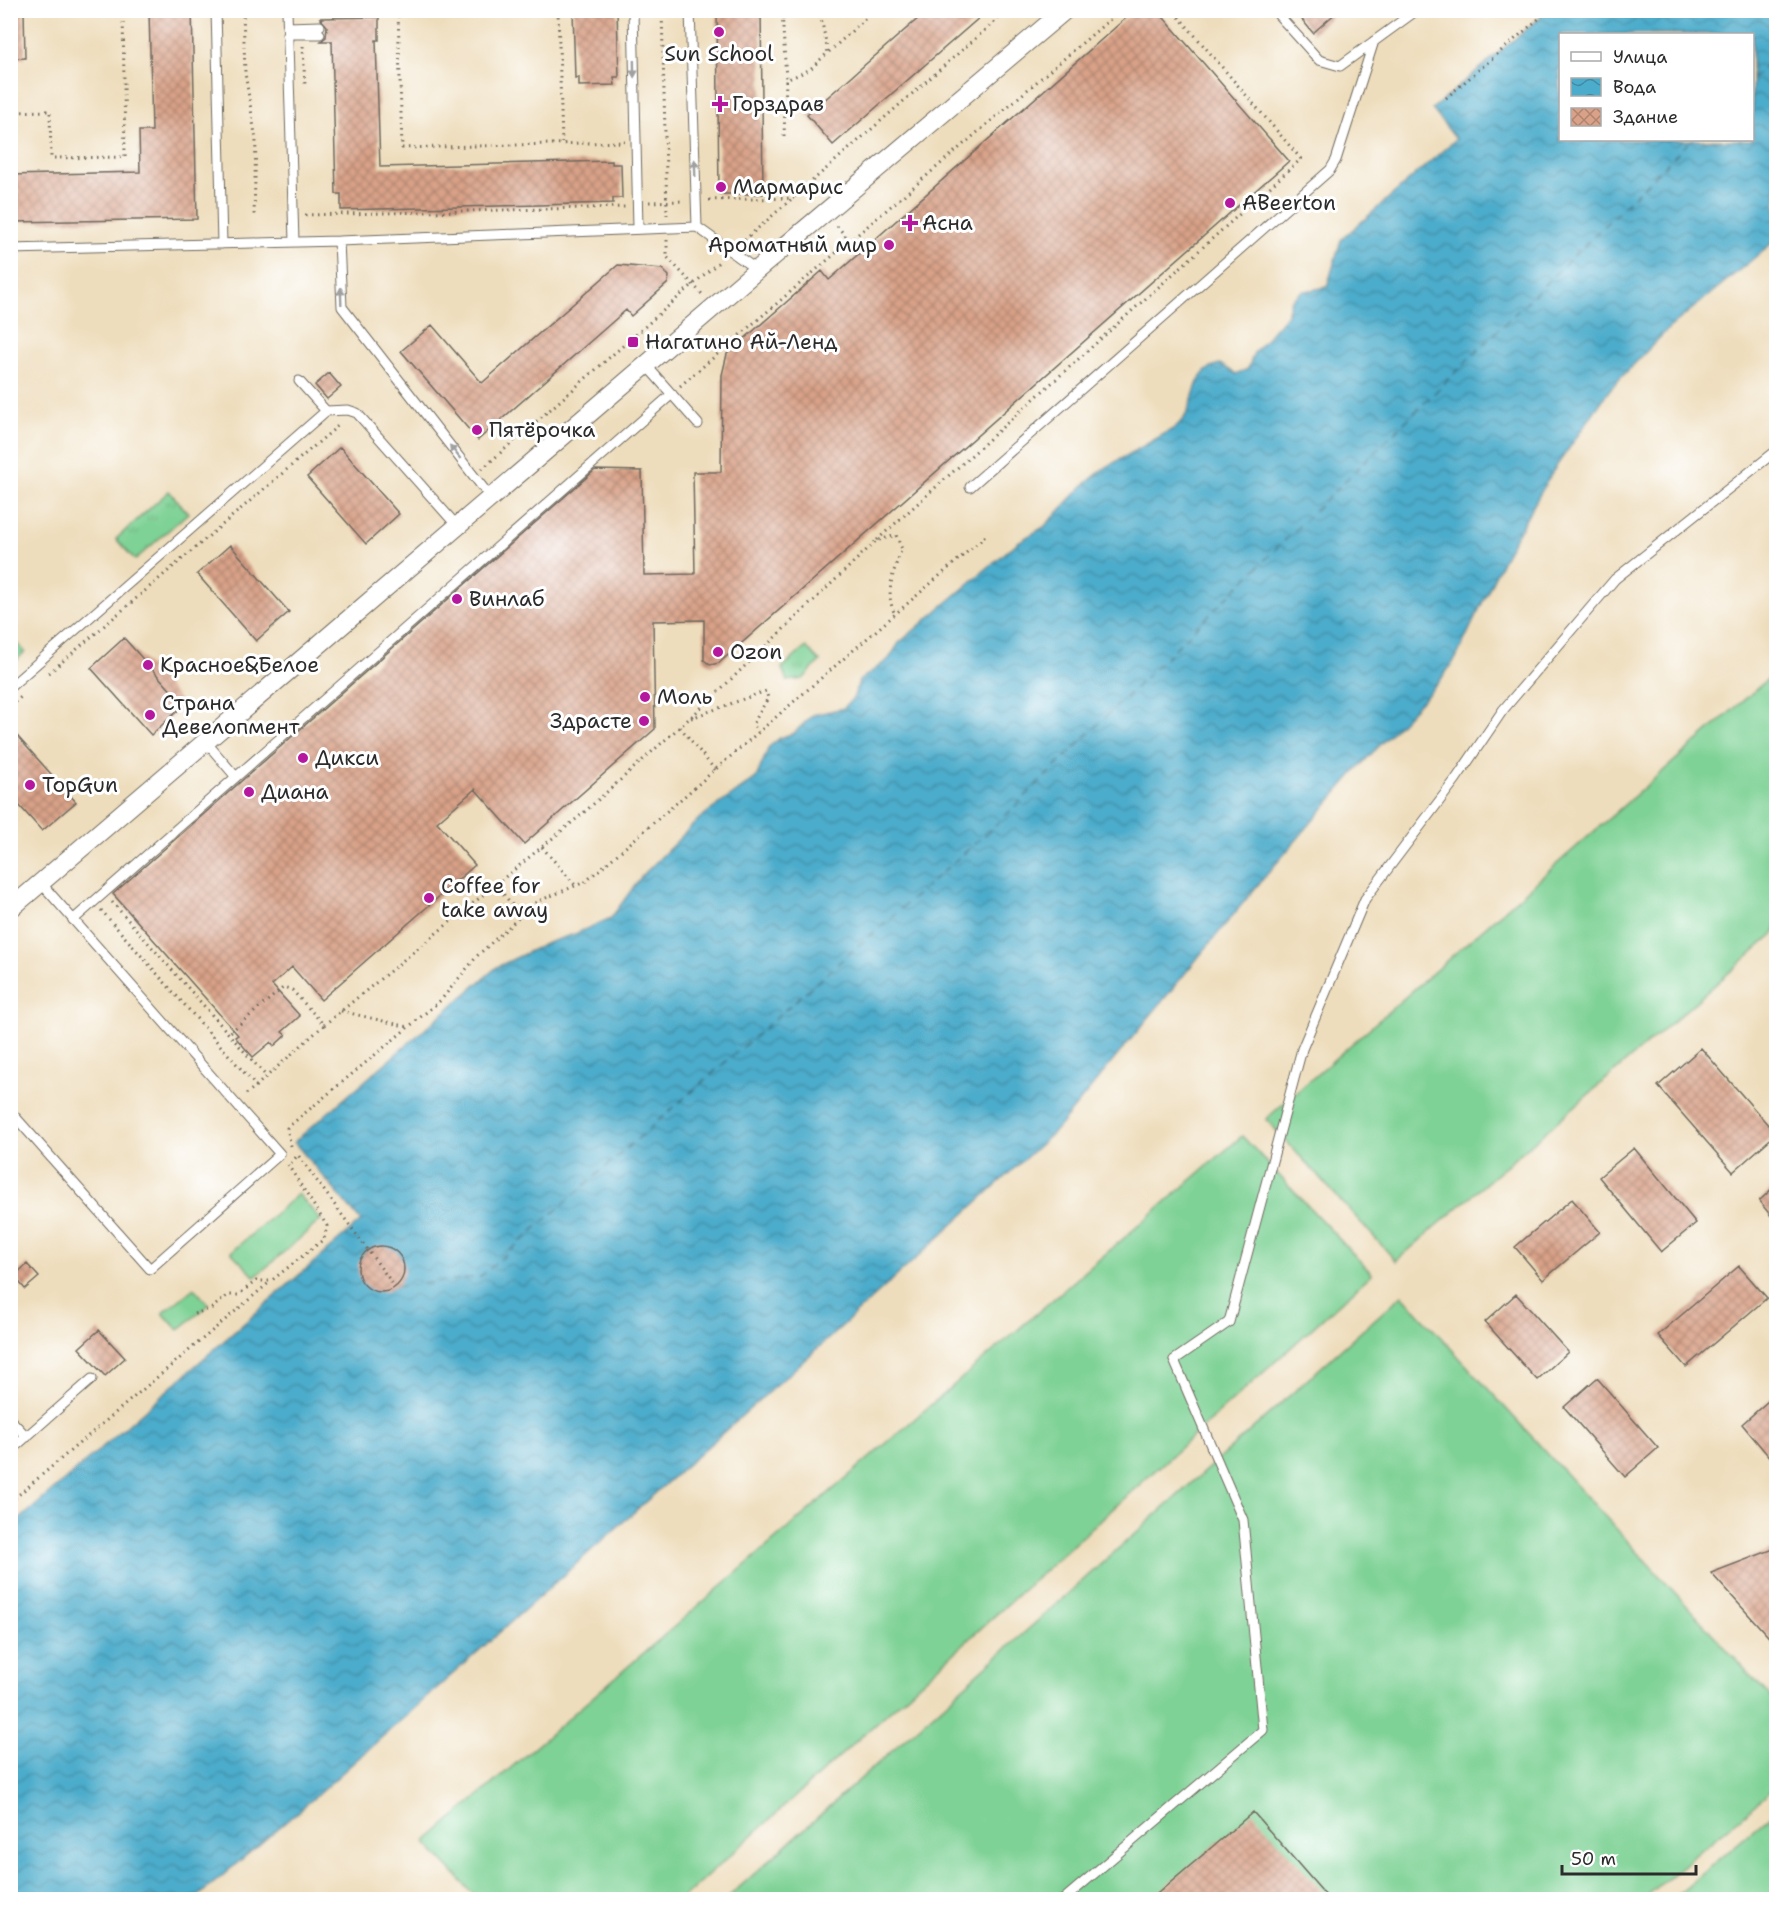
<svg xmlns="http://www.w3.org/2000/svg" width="1787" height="1910" viewBox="0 0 1787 1910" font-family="'Shantell Sans',sans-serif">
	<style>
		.grass { fill: #7ed295; stroke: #547e60; stroke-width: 1.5 }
		.park { fill: url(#park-tufts); stroke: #547e60; stroke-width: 1.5 }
		.water { fill: url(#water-waves); stroke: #3c6c7b; stroke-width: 1.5; fill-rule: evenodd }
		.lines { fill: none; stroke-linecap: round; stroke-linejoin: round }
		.ferry { stroke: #385f6b; stroke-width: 1.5; stroke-dasharray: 8 6; stroke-linecap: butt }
		.building { fill: url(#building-cross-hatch) }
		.service-casing { stroke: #6f695e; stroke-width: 11 }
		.minor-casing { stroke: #6f695e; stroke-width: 20 }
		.path { stroke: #6f695e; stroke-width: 3; stroke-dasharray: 1.5 4.5; stroke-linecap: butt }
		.service { stroke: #fff; stroke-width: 9 }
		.minor { stroke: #fff; stroke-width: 18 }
		.oneway { fill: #a0a0a0 }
		.poi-dot { fill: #b5179e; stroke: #fff; stroke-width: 2 }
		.labels { text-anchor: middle; stroke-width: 6; stroke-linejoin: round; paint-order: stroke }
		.poi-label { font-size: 21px; fill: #2b2b2b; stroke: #fff; text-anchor: start }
	</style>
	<defs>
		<pattern id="park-tufts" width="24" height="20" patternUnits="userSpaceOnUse" patternTransform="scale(1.5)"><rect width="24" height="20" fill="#7ed295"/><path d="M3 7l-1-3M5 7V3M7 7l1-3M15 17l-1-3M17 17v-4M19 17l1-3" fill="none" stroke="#6db481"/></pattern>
		<pattern id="water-waves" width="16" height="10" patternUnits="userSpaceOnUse" patternTransform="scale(1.5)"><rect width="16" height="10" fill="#4caccb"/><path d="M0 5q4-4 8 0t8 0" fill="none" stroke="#3f8ca5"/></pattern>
		<pattern id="building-cross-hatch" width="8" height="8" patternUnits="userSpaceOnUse" patternTransform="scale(1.5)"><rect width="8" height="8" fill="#d9a288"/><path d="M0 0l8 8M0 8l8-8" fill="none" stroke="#b0846f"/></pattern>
	</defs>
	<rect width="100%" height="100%" fill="#fff"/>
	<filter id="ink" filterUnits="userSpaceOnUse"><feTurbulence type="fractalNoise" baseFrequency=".0167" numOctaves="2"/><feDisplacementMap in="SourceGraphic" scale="12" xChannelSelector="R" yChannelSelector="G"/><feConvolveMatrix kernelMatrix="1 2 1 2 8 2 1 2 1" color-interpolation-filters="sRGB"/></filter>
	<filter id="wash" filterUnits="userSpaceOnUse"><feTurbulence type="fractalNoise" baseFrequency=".008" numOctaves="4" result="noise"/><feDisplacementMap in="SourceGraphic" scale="24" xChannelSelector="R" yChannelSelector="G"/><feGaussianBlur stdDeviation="1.35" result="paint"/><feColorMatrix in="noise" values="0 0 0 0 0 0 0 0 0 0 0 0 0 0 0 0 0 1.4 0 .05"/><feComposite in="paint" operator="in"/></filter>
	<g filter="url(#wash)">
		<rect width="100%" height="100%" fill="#eeddbc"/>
		<path class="grass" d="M1776,672V932L1396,1261L1266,1119Z
			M1242,1136L1372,1274L682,1899H478L425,1842Z
			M298,1194L321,1220L255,1277L231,1252Z
			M194,1288L209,1305L178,1330L163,1313Z
			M1402,1295L1776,1703V1787L1643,1899L725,1900Z
			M1776,1811V1899H1673Z"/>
		<path class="park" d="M169,491L188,513L135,560L116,539Z
			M10,635L25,652L11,665H10Z
			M806,647L820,661L803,679L787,681L782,668Z"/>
		<path class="water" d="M1549,10L1776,11V240L1669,328L1610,389L1553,471L1503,559L1456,658L1439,682L1358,768L1257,886L1057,1129L828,1339L316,1796L195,1899H11V1527L361,1221L294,1142L497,967L547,943L575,934L611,918L641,877L700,818L756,778L769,747L780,738L794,733L813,715L844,708L854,697L859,681L889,659L899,643L1018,542L1044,527L1083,486L1103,469L1173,429L1183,420C1198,398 1190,373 1220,364L1236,374L1248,369L1254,353L1287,315L1291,301L1301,292L1327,287L1341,240L1456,139L1432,109ZM1560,34H1752V140H1560Z"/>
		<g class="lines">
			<path class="ferry" d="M1752,79L1776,56
				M395,1287L480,1277L994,827L1691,140"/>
		</g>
		<g id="blocks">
			<path class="building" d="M10,10H24L25,58L10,59Z
				M149,10H192L197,219L10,222V175L140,172L139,131H152Z
				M573,10H617L619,77H614L615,85L579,86V77L575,78Z
				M717,10H761L763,194H719Z
				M928,10H988L833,145L807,115Z
				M1135,10H1157L1289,161L719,663L710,665L704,660V620L653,621L655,729L524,844L475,789L437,822L475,865L321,1000L292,967L272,985L300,1016L282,1032L286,1035L274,1046L271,1042L253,1057L235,1037L238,1035L113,894L595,470L642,471L644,575L695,574L693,472H721L722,375L727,354L822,271L829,280Z
				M1294,10H1339L1313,33Z
				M379,17V40H376L380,167L612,161V164H621L622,198H613V203L341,210V194H336L332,41H321L326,37L327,26L320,18Z
				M618,265L662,269L669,276L668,283L631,316L626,310L478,440L401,351L432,325L482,383Z
				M329,373L341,387L327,399L315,385Z
				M340,447L399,514L366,544L307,477Z
				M230,545L289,612L256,641L197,574Z
				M124,638L184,705L151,735L91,668Z
				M10,728L76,802L42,831L10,795Z
				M1701,1048L1776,1134L1733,1172L1658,1086Z
				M1634,1148L1696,1223L1661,1252L1599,1177Z
				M1776,1185V1222L1759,1201Z
				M1572,1199L1600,1232L1543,1280L1515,1247Z
				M358 1269a23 23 0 1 1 46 0a23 23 0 1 1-46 0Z
				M27,1264L39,1277L25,1289L14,1276Z
				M1739,1266L1767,1298L1686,1367L1658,1335Z
				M1516,1294L1568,1352L1537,1380L1485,1322Z
				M99,1330L125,1358L105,1376L79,1348Z
				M1597,1378L1658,1448L1625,1477L1564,1407Z
				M1776,1394V1465L1742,1424Z
				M1776,1548V1645L1711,1573Z
				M1253,1812L1329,1899H1151Z"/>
		</g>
	</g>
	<g filter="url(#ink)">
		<use href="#blocks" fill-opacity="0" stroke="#6f695e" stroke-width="1.5"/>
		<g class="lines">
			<defs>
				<path id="service" d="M216,10L222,244
					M287,10L294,242
					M633,10L638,228
					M690,10L697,227
					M1274,10L1319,60L1340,66L1417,10
					M287,27L320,26
					M287,34H320
					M339,241L342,307L491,498
					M10,249L339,241L697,227L757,270
					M646,365L698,424
					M299,381L326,411
					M970,487L1330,170L1336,160L1374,41
					M10,687L326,411L348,410L357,413L458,527
					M206,742L236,777
					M73,920L672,394
					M10,1111L150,1269L280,1154L41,883
					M10,1419L27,1437
					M10,1451L92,1379
					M1063,1900L1263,1730L1243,1520L1174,1360L1229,1322L1302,1049L1365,899L1456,779L1503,710L1615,579L1776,451"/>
				<path id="minor" d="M10,909L757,270L1065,10"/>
			</defs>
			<use href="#service" class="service-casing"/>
			<use href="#minor" class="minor-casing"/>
			<path class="path" d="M243,10L245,73L256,140L254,216
				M398,10L402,148L625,142
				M558,10L562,143
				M662,10L667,215
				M782,10L786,80
				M816,10L822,22L828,53
				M783,19L788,10
				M303,46L305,87
				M1446,98L1549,10
				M10,112L50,111L51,158L125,157L123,10
				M784,136L786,80L809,70L875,10
				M804,188L815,200
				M709,200L794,198
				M649,202L684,201
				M305,215L625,207
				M837,226L849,240
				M667,240V257L702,294
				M740,244L1008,10
				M680,386L1121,10
				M482,469L721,260
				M877,540L1301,159L1173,10
				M49,673L340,424
				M10,706L21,697
				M691,718L766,691L768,698L753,724L758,732
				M680,727L715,770
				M542,847L576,886
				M496,885L521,916
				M112,902L266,1076
				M101,910L256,1086L324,1025L292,990L284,987L228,1034
				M341,1011L409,1027
				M324,1025L581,815L702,707L876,541L896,535L902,549C894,569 884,594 895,614
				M246,1094L256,1086
				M291,1146L287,1128L441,1000L478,955L536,902L585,882L988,534
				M291,1163L298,1155L395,1287
				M194,1314L212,1308L228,1295H238L256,1281H271L324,1239L327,1226L288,1165
				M10,1502L271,1281"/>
			<use href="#service" class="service"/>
			<use href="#minor" class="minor"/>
		</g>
		<defs><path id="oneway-solid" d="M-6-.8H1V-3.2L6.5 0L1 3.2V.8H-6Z" transform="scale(1.5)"/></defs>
		<g class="oneway">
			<use href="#oneway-solid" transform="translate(634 69) rotate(89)"/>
			<use href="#oneway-solid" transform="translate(695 168) rotate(-92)"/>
			<use href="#oneway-solid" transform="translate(341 296) rotate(-92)"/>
			<use href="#oneway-solid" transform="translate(455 452) rotate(-128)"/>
		</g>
	</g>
	<g class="poi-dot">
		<circle cx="719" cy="32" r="6"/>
		<path d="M717 95h6v6h6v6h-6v6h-6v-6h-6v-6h6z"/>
		<circle cx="721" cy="187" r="6"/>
		<circle cx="1230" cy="203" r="6"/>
		<path d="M907 214h6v6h6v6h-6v6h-6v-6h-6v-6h6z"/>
		<circle cx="889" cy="245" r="6"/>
		<rect x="627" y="336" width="12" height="12" rx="3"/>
		<circle cx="477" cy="430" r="6"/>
		<circle cx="457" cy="599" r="6"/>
		<circle cx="718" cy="652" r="6"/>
		<circle cx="148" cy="665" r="6"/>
		<circle cx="645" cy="697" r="6"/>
		<circle cx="150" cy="715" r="6"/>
		<circle cx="644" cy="721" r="6"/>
		<circle cx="303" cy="758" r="6"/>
		<circle cx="30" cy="785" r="6"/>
		<circle cx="249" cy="792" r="6"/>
		<circle cx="429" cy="898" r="6"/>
	</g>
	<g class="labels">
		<g class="poi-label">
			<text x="719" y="61" text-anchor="middle">Sun School</text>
			<text x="732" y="111">Горздрав</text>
			<text x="733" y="194">Мармарис</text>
			<text x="1242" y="210">ABeerton</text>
			<text x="922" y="230">Асна</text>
			<text x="877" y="252" text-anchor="end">Ароматный мир</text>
			<text x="645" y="349">Нагатино Ай-Ленд</text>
			<text x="489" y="437">Пятёрочка</text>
			<text x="469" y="606">Винлаб</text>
			<text x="730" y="659">Ozon</text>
			<text x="160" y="672">Красное&amp;Белое</text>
			<text x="657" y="704">Моль</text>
			<text x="162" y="710">Страна<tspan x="162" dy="24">Девелопмент</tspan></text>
			<text x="632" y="728" text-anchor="end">Здрасте</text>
			<text x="315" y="765">Дикси</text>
			<text x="42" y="792">TopGun</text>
			<text x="261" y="799">Диана</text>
			<text x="441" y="893">Coffee for<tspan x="441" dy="24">take away</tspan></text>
		</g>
	</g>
	<rect width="1787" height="1910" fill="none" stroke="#fff" stroke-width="36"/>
	<rect x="1559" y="33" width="195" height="108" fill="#ffffff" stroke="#aaaaaa" stroke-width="1.5"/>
	<rect x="1571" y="52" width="30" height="9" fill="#ffffff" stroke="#aaaaaa" stroke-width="1.5"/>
	<text x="1613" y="63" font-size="18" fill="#2b2b2b">Улица</text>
	<rect x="1571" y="78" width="30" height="18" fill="url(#water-waves)" stroke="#aaaaaa" stroke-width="1.5"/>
	<text x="1613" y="93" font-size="18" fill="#2b2b2b">Вода</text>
	<rect x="1571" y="108" width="30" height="18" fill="url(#building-cross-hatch)" stroke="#aaaaaa" stroke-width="1.5"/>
	<text x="1613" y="123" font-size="18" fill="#2b2b2b">Здание</text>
	<path d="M1562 1865v9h134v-9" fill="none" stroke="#2b2b2b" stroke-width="3"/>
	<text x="1571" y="1865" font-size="18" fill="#2b2b2b" stroke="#ffffff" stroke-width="4.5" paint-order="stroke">50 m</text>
</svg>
